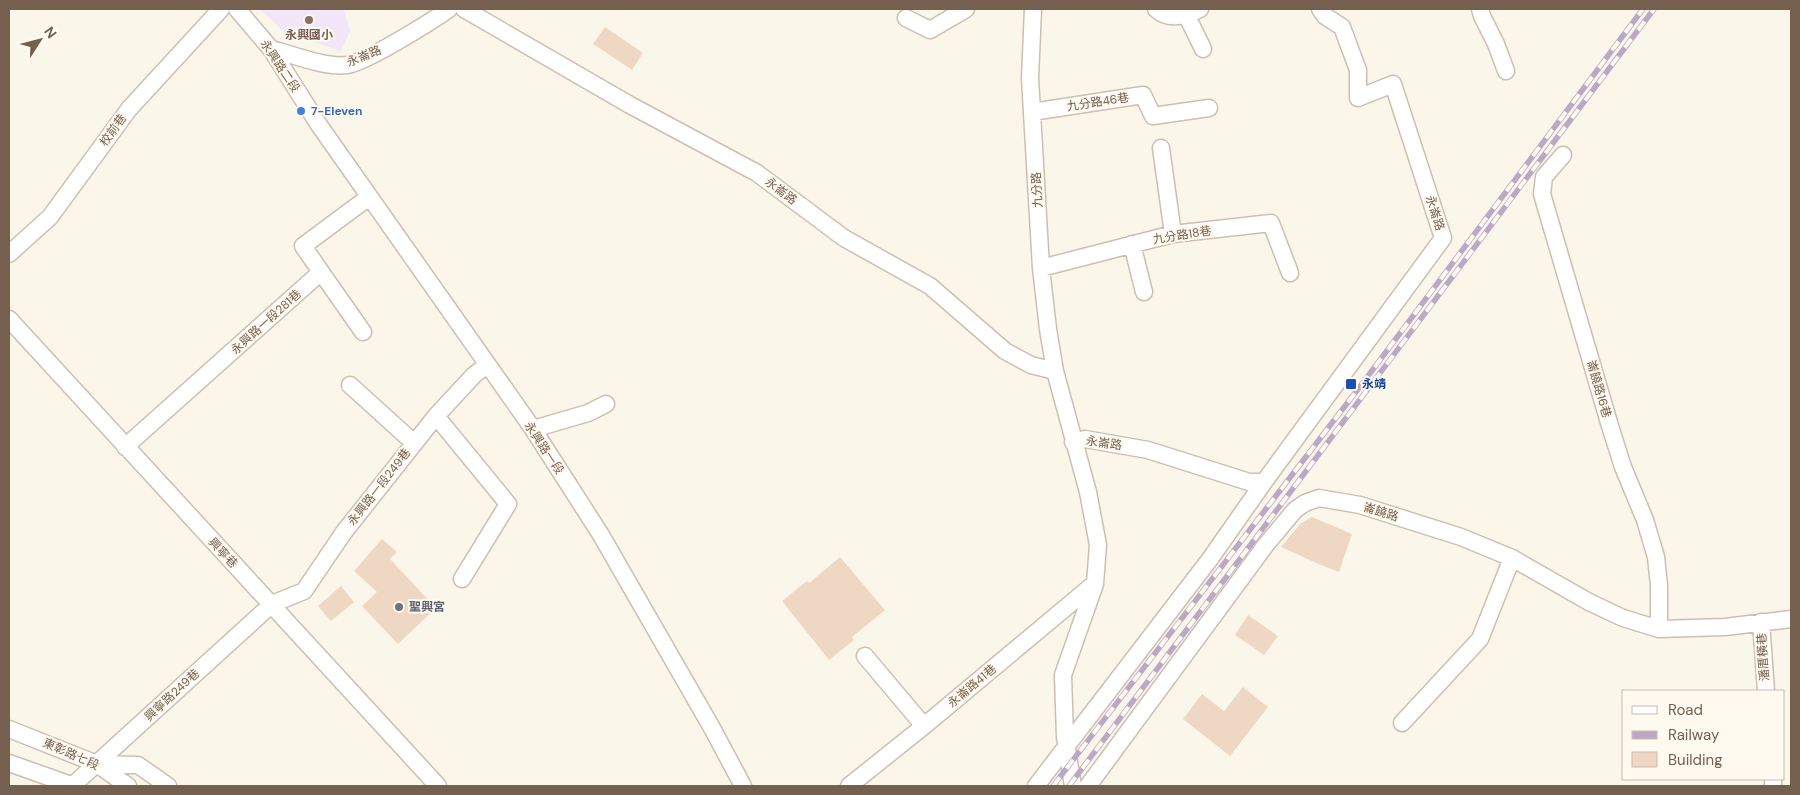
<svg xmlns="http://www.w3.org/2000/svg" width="1800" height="795" viewBox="0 0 1800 795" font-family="'DM Sans','Noto Sans TC',sans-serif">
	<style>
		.education { fill: #f3e6f8 }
		.building { fill: #efd8c3 }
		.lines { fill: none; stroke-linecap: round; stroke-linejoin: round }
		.minor-casing { stroke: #cdbfb0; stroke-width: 19 }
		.minor { stroke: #fff; stroke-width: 16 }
		.rail-casing { stroke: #baa8c6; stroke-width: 5.5 }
		.rail { stroke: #fefaf0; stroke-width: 4; stroke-dasharray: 11; stroke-linecap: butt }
		.education-dot { fill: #8d6e63; stroke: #fefaf0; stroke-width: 2 }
		.shop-dot { fill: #3f7fe0; stroke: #fefaf0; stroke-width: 2 }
		.transit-dot { fill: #1a4fb4; stroke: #fefaf0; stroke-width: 2 }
		.worship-dot { fill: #6b7280; stroke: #fefaf0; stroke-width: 2 }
		.labels { text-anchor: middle; stroke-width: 4; stroke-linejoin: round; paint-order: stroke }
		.education-label { font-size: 12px; font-weight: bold; fill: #785e54; stroke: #fefaf0 }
		.street-label { font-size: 12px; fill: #755f4e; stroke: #fefaf0 }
		.shop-label { font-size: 12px; font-weight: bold; fill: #366cbe; stroke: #fefaf0; text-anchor: start }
		.transit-label { font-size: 12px; font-weight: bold; fill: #164399; stroke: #fefaf0; text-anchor: start }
		.worship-label { font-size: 12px; font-weight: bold; fill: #5b616d; stroke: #fefaf0; text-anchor: start }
	</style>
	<rect width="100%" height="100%" fill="#fbf6ea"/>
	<path class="education" d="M260,9H344L350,31L341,51L284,32Z"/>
	<path class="building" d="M605,27L643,53L632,70L593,44Z
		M1312,517L1352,534L1339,572L1321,565L1281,547L1301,523Z
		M382,539L397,552L390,559L436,608L398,644L362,606L377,592L354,571Z
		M840,557L885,610L852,637L854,640L829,660L782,601L807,581L809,583Z
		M341,586L354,602L331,621L318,606Z
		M1248,615L1278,636L1264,655L1235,635Z
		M1243,687L1268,707L1230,756L1183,719L1202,694L1224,711Z"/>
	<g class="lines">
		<defs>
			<path id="minor" d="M237,9L271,49L319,125L533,429L601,535L712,728L743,786
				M464,9L630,105L757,173L844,238L930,286L1005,351L1031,365L1055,371
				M1033,9L1030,78L1041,268L1048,329L1055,371L1088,492L1098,545L1095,584L1063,675L1065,737L1073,786
				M1156,9C1168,21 1187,16 1200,9
				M1480,9L1482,16L1496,44L1506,71
				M1187,16L1203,49
				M906,18L930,30L966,9
				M271,49C292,54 325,68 347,65C365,63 432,21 449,9
				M1032,112L1143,95L1153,116L1209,108
				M1161,148L1173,234
				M1563,155L1544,177L1542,194L1610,426L1623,467L1645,520L1656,557L1659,585V629
				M1132,244L1144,292
				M9,254L50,217L129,109L221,9
				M1041,268L1173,234L1271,223L1290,273
				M321,272L363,332
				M9,319L438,786
				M350,385L414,443
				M436,416L508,504L462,579
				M533,429L588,413L606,404
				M1073,442L1085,439L1148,450L1249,482H1264
				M125,447L321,272L303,246L369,197
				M1761,622L1766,691
				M865,656L924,726
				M1402,723L1480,639L1512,558
				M9,729L97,764L128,786
				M9,763L74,786
				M97,764L138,765L168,786
				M1773,779V786
				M72,786L272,604L304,591L344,532L436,416L474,375L487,365
				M849,786L924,726L1094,584
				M1036,786L1210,559L1264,482L1443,238L1393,84L1358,98V70L1342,27L1325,16L1320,9
				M1088,786L1265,546L1295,510L1305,503L1319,498L1360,505L1461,537L1512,558L1589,602L1623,618L1659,629L1725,627L1791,619"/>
		</defs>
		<use href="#minor" class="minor-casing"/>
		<use href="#minor" class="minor"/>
		<defs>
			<path id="rail" d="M1053,786L1365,380L1643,9
				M1069,786L1654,9"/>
		</defs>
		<use href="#rail" class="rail-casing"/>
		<use href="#rail" class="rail"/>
	</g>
	<circle class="education-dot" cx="309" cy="20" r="5"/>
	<circle class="shop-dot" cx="301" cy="111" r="5"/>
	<rect class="transit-dot" x="1345" y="378" width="12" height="12" rx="2.5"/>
	<circle class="worship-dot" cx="399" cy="607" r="5"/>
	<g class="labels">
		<g class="education-label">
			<text x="309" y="39">永興國小</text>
		</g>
		<g class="street-label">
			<text transform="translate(364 56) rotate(-22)" y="4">永崙路</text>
			<text transform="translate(280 66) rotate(56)" y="4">永興路二段</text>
			<text transform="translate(1098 102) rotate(-9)" y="4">九分路46巷</text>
			<text transform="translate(113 130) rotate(-54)" y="4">校前巷</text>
			<text transform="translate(1037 190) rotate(-93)" y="4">九分路</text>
			<text transform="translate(781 191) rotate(37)" y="4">永崙路</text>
			<text transform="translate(1435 213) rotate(72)" y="4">永崙路</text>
			<text transform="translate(1182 235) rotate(-9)" y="4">九分路18巷</text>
			<text transform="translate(266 322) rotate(-42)" y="4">永興路一段281巷</text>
			<text transform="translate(1599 389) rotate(74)" y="4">崙饒路16巷</text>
			<text transform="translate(1104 443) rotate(8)" y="4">永崙路</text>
			<text transform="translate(544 448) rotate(56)" y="4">永興路一段</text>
			<text transform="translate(379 487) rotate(-52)" y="4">永興路一段249巷</text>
			<text transform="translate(1381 512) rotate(17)" y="4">崙饒路</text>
			<text transform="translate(223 553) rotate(47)" y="4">興寧巷</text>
			<text transform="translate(1763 657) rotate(-94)" y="4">潘厝橫巷</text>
			<text transform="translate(972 686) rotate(-40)" y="4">永崙路41巷</text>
			<text transform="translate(172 695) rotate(-43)" y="4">興寧路249巷</text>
			<text transform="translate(71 754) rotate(24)" y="4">東彰路七段</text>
		</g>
		<g class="shop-label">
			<text x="311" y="115">7-Eleven</text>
		</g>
		<g class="transit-label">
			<text x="1362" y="388">永靖</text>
		</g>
		<g class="worship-label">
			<text x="409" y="611">聖興宮</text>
		</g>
	</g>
	<rect width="1800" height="795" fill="none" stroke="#755f4e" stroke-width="20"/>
	<rect x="1622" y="690" width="162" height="90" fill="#fefaf0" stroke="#c7bcaf"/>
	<rect x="1632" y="706" width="25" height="8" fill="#ffffff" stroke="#c7bcaf"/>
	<text x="1668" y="715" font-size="15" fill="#755f4e">Road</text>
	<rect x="1632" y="731" width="25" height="8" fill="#baa8c6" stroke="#c7bcaf"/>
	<text x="1668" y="740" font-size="15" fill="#755f4e">Railway</text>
	<rect x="1632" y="752" width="25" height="15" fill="#efd8c3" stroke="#c7bcaf"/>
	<text x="1668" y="765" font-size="15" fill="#755f4e">Building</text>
	<g transform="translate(40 40) rotate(54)" stroke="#fefaf0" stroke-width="4" paint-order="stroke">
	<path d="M0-4L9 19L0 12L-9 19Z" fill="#755f4e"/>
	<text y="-8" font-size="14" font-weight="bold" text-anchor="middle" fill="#755f4e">N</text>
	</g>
</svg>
